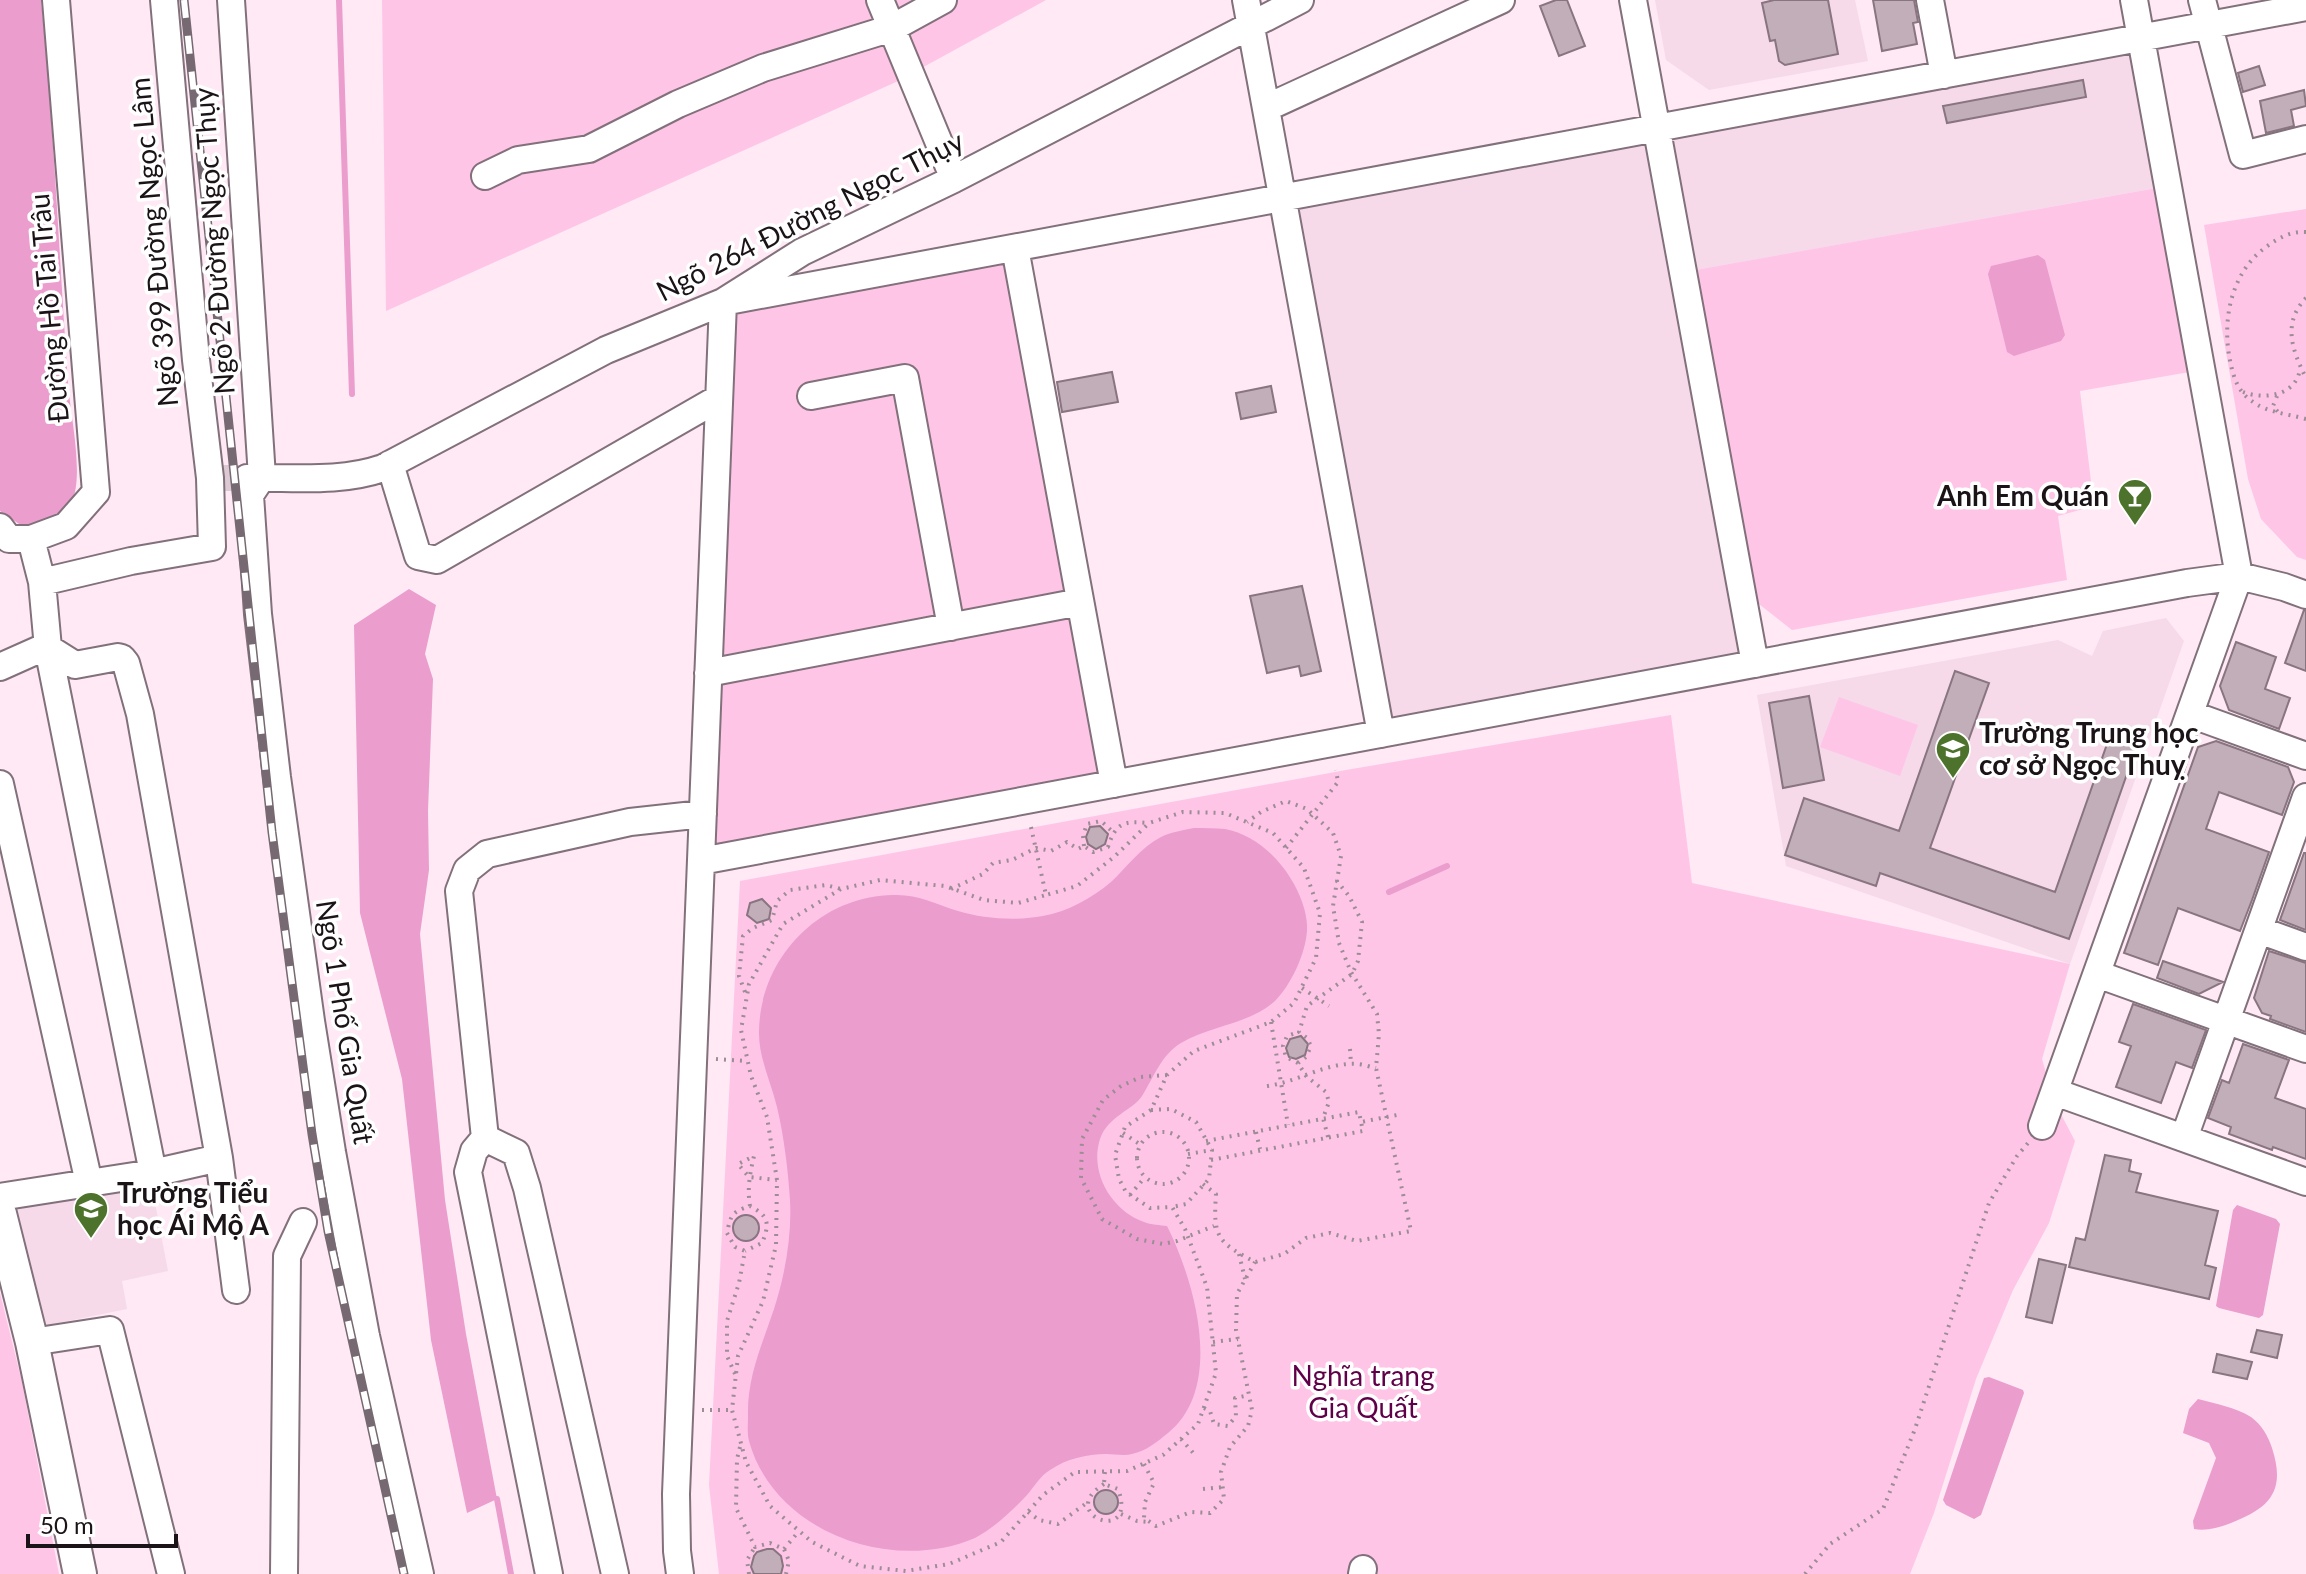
<svg xmlns="http://www.w3.org/2000/svg" width="2306" height="1574" viewBox="0 0 2306 1574" font-family="Lato,sans-serif">
	<style>
		.built { fill: #f6daea }
		.green { fill: #fec5e7 }
		.forest { fill: #eb9dcd }
		.lines { fill: none; stroke-linecap: round; stroke-linejoin: round }
		.stream { stroke: #eb9dcd; stroke-width: 6 }
		.building { fill: #c2aeb9; stroke: #887580; stroke-width: 2 }
		.minor-tunnel { stroke: #dcc9d4; stroke-width: 26; stroke-dasharray: 26 13; stroke-linecap: butt }
		.minor-casing { stroke: #82707b; stroke-width: 30 }
		.major-casing { stroke: #82707b; stroke-width: 36 }
		.path { stroke: #9c8d95; stroke-width: 4; stroke-dasharray: 2 6; stroke-linecap: butt }
		.minor { stroke: #fff; stroke-width: 26 }
		.major { stroke: #fff; stroke-width: 32 }
		.rail-casing { stroke: #766971; stroke-width: 9 }
		.rail { stroke: #fff; stroke-width: 6; stroke-dasharray: 18; stroke-linecap: butt }
		.labels { text-anchor: middle; stroke-width: 7; stroke-linejoin: round; paint-order: stroke }
		.street-label { font-size: 28px; fill: #1a1317; stroke: #fff }
		.poi-label { font-size: 28px; font-weight: bold; fill: #1a1317; stroke: #fff; text-anchor: start }
		.park-label { font-size: 28px; fill: #600048; stroke: #fff }
	</style>
	<rect width="100%" height="100%" fill="#fee9f5"/>
	<path class="built" d="M1655,0H1855L1868,61L1709,90L1666,60Z
		M2141,38L2168,186L1691,271L1755,664L1381,734L1282,198Z
		M2166,618L2184,641L2070,964L1786,866L1757,695L2058,640L2092,656L2103,631Z
		M151,1182L168,1271L122,1281L127,1309L38,1327L12,1209Z"/>
	<path class="green" d="M382,0H1046L896,82L386,311Z
		M2168,186L2201,370L2080,391L2094,506L2058,516L2067,580L1792,630L1750,597L1690,271Z
		M2306,209V560L2297,557L2261,519L2248,479L2204,225Z
		M1015,248L1114,784L701,861L723,302Z
		M1839,697L1918,725L1900,776L1820,747Z
		M1671,715L1692,883L2070,964L2042,1059L2054,1101L2075,1141L2049,1223L2013,1290L1976,1379L1934,1513L1910,1574H719L709,1485L740,881L1346,770Z
		M0,1293L22,1382L59,1574H0Z"/>
	<path class="forest" d="M0,0H41C54,127 59,255 68,383C70,414 85,477 71,504C63,520 41,522 25,528L0,511Z
		M2038,255L2045,260L2065,335L2061,341L2014,356L2007,352L1988,274L1991,266Z
		M409,589L436,605L425,654L433,679L428,811L429,870L420,934L445,1200L466,1334L497,1499L467,1513L431,1340L402,1079L360,913L354,625Z
		M1194,828C1204,828 1215,828 1225,829C1252,834 1277,855 1291,879C1300,893 1308,914 1307,930C1306,953 1291,985 1275,1001C1248,1025 1211,1025 1181,1043C1161,1055 1154,1077 1142,1096C1133,1110 1108,1116 1100,1139C1089,1173 1112,1211 1144,1222C1151,1225 1160,1225 1167,1226C1195,1282 1225,1387 1168,1433C1157,1442 1146,1451 1132,1454C1124,1456 1115,1454 1106,1454C1087,1454 1066,1459 1050,1470C1040,1476 1034,1487 1027,1495C1011,1512 995,1527 975,1538C891,1574 774,1532 749,1441C747,1433 748,1424 748,1416C747,1377 762,1345 774,1309C785,1275 792,1236 790,1200C788,1169 784,1137 777,1107C771,1082 759,1059 759,1033C759,959 819,896 893,895C918,894 935,904 958,911C984,919 1016,921 1043,916C1067,912 1092,898 1111,882C1127,867 1141,847 1161,837C1171,832 1184,830 1194,828Z
		M2237,1205L2276,1219L2280,1224L2263,1315L2259,1318L2219,1308L2216,1306L2233,1210Z
		M1989,1377L2023,1390L2024,1393L1981,1515L1974,1519L1946,1505L1943,1500L1984,1378Z
		M2198,1399C2216,1404 2235,1407 2251,1417C2262,1425 2268,1436 2272,1448C2286,1491 2270,1508 2231,1523C2219,1528 2206,1531 2194,1529L2193,1521L2216,1458L2209,1443L2183,1433L2189,1409Z"/>
	<g class="lines">
		<path class="stream" d="M339,0L352,394
			M1389,892L1447,866
			M497,1499L511,1574"/>
	</g>
	<path class="building" d="M1556,0H1567L1585,46L1559,56L1540,6Z
		M1774,0H1828L1838,54L1785,65L1779,61L1775,40L1770,41L1762,3Z
		M1873,0H1914L1918,22L1913,23L1917,44L1882,51Z
		M2259,66L2265,85L2243,92L2238,73Z
		M2083,80L2086,97L1947,123L1943,106Z
		M2304,90L2306,106L2291,110L2294,126L2266,133L2260,101Z
		M1112,372L1118,402L1062,412L1057,382Z
		M1271,386L1276,412L1241,419L1236,393Z
		M1302,586L1321,671L1301,676L1299,666L1267,673L1250,596Z
		M2304,610L2306,611V671L2285,663Z
		M2236,642L2276,657L2265,689L2290,698L2279,729L2229,710L2220,686Z
		M1955,671L1989,683L1930,848L2055,892L2113,727L2140,737L2069,939L1880,873L1876,886L1785,855L1804,798L1899,831Z
		M1809,696L1824,780L1783,788L1769,703Z
		M2216,741L2288,767L2294,782L2282,815L2219,792L2206,829L2269,852L2252,900L2240,931L2178,908L2158,965L2124,953L2198,747Z
		M1100,826L1108,834L1105,844L1096,849L1088,844L1086,837L1090,827Z
		M2304,853H2306V930L2280,920Z
		M762,899L771,908L769,919L757,923L747,915L750,903Z
		M2269,951L2306,963V1032L2270,1019L2271,1016L2262,1013L2254,998Z
		M2163,961L2223,982L2199,994L2157,978Z
		M2133,1004L2206,1030L2192,1068L2176,1062L2161,1103L2116,1087L2131,1046L2119,1042Z
		M1301,1036L1308,1044L1305,1055L1296,1059L1289,1057L1286,1048L1290,1039Z
		M2243,1044L2289,1060L2275,1098L2306,1109V1159L2273,1147L2272,1150L2229,1134L2231,1127L2208,1118L2222,1080L2229,1083Z
		M2105,1155L2131,1160L2129,1171L2141,1174L2136,1192L2218,1211L2205,1265L2216,1268L2209,1299L2069,1267L2076,1238L2085,1240Z
		M733 1228a13 13 0 1 1 26 0a13 13 0 1 1-26 0Z
		M2039,1259L2066,1265L2052,1323L2026,1317Z
		M2257,1330L2282,1335L2277,1358L2251,1352Z
		M2217,1354L2252,1362L2247,1379L2213,1372Z
		M1094 1502a12 12 0 1 1 24 0a12 12 0 1 1-24 0Z
		M767,1549H773L781,1556L783,1566L781,1574H754L751,1567L754,1556L757,1552Z"/>
	<g class="lines">
		<path class="minor-tunnel" d="M221,478H247"/>
		<defs>
			<path id="minor" d="M231,0L262,477L250,495L258,614L277,777L311,1021L332,1152L366,1336L420,1574
				M880,0L954,179
				M1246,0L1381,734
				M1633,0L1755,664
				M1930,0L1944,75
				M2202,0L2243,155L2306,139
				M1266,108L1501,0
				M485,176L518,160L589,149L678,104L763,68L892,28L943,0
				M1015,248L1114,784
				M811,396L905,378L951,627
				M390,464L418,556L437,560L719,398
				M247,478C293,477 340,483 383,468L606,350L723,302L802,252L954,179L1300,0
				M0,527L9,539H31L66,526L96,492L56,0
				M31,539L42,582L48,648L153,1173
				M42,582L131,561L212,547L210,478L196,360L164,0
				M48,648L75,665L118,657L122,658L126,663L140,714L219,1158L236,1290
				M0,667L38,650L48,648
				M708,673L1080,602
				M2190,714L2306,756
				M0,784L89,1183
				M701,861L2187,583L2239,576L2284,587L2306,595
				M2259,930L2306,947
				M2097,974L2306,1049
				M2055,1092L2306,1182
				M2042,1126L2239,576L2134,0
				M485,1138L516,1153L527,1188L615,1574
				M2184,1138L2306,797
				M0,1197L153,1173L219,1158
				M32,1342L110,1330L171,1574
				M284,1574L287,1256L303,1222
				M549,1574L468,1172L474,1151L485,1138L459,891L467,870L487,854L630,822L703,814
				M680,1574L677,1551L676,1494L723,302L2306,7
				M1362,1574L1363,1569"/>
			<path id="major" d="M0,1214L32,1342L80,1574"/>
		</defs>
		<use href="#minor" class="minor-casing"/>
		<use href="#major" class="major-casing"/>
		<path class="path" d="M2306,232C2291,231 2278,238 2266,247C2230,273 2221,323 2231,365C2234,378 2238,390 2248,398C2265,413 2285,413 2306,419
			M2306,298C2282,323 2292,350 2306,378
			M2243,392C2264,400 2296,396 2300,369
			M2277,396L2273,406L2278,412
			M1031,827L1046,895L1077,886L1114,857L1149,823L1183,812L1225,813L1273,833L1304,868L1320,913L1316,958L1294,1003L1271,1022L1194,1051L1167,1075L1151,1110L1125,1127L1115,1155L1119,1179L1126,1192L1150,1208L1172,1207L1185,1229L1207,1287L1216,1373L1198,1424L1163,1455L1127,1471L1075,1472L1043,1495L1001,1542L949,1564L906,1571L860,1566L812,1542L770,1506L746,1462L732,1410L738,1356L763,1301L776,1245L777,1180L767,1117L751,1076L741,1030L749,984L783,924L841,889L880,880L945,886L984,900L1018,903L1046,895
			M1084,846L1083,836L1087,824L1101,821L1113,832
			M1286,848L1338,782L1336,770
			M951,889L983,874L993,863L1012,860L1036,848L1051,851L1067,842L1078,849L1084,846L1093,852L1108,847C1116,822 1124,821 1148,823
			M1302,988L1329,1006
			M745,992L739,976L743,936L753,928L772,920L777,901L790,890L826,885L841,889
			M1271,1022L1288,1125
			M1350,1049L1351,1064
			M716,1059L747,1061
			M1298,1063L1286,1057L1283,1046L1287,1036L1299,1032
			M1167,1075L1141,1077L1121,1086L1103,1100L1082,1139L1081,1178L1102,1219L1137,1239L1163,1244L1177,1241L1214,1226
			M1267,1086C1298,1082 1326,1062 1357,1064C1363,1064 1370,1067 1376,1068
			M1151,1110L1171,1109L1196,1122L1212,1150L1209,1179L1186,1204L1172,1207
			M1256,1132L1260,1149
			M1137 1158a26 26 0 1 1 52 0a26 26 0 1 1-52 0Z
			M1123,1133L1141,1145
			M1328,1137L1323,1118L1329,1102L1326,1092L1306,1076L1298,1063L1306,1057L1311,1046L1307,1038L1299,1032L1307,1006L1352,974L1358,961L1362,922L1349,896L1336,880
			M1206,1141L1359,1112L1361,1122L1402,1114
			M1188,1154L1212,1150
			M1211,1160L1363,1131L1361,1122
			M1203,1184L1216,1194C1213,1237 1217,1242 1255,1262L1284,1254L1306,1238L1330,1233L1357,1241L1411,1231L1376,1068L1379,1034L1377,1014L1351,972L1339,943L1333,906L1341,856L1333,833L1307,809L1286,801L1261,812L1247,822
			M1130,1195L1145,1177
			M750,1206C747,1188 750,1173 754,1156L738,1164L749,1177L777,1180
			M1239,1254L1245,1279
			M1213,1342L1238,1339
			M735,1374L727,1356V1321L739,1283L745,1251L735,1247L727,1233C731,1214 732,1212 750,1206C769,1216 770,1224 762,1243L745,1251
			M1204,1408L1210,1411L1214,1424L1228,1426L1236,1416L1235,1398L1249,1395
			M702,1410H732
			M1181,1439L1195,1455
			M740,1447L737,1459L736,1508L755,1547L770,1543L784,1549L789,1561L786,1574
			M1144,1464L1154,1483L1145,1502L1144,1518L1156,1526L1191,1512L1210,1513L1224,1499L1221,1472L1230,1447L1248,1426L1252,1410L1236,1330L1237,1294L1255,1262
			M1104,1484C1054,1515 1139,1546 1118,1489L1104,1484L1105,1471
			M1203,1489L1223,1487
			M1028,1512L1039,1520L1058,1524L1088,1502
			M1121,1514L1137,1521L1149,1522
			M784,1549L799,1531
			M749,1574L747,1560L755,1547
			M1805,1574L1830,1544L1883,1509L1915,1429L1989,1203L2017,1156L2028,1143"/>
		<use href="#minor" class="minor"/>
		<use href="#major" class="major"/>
		<defs>
			<path id="rail" d="M184,0L272,832L312,1134L328,1231L404,1574"/>
		</defs>
		<use href="#rail" class="rail-casing"/>
		<use href="#rail" class="rail"/>
	</g>
	<defs>
		<symbol id="bar-pin" viewBox="-11 -11 22 30"><path d="M0 17L-7.5 6A9.5 9.5 0 1 1 7.5 6Z" fill="#4d722c" stroke="#fff"/><path d="M-6-5H6L.8 .8V4.5H3.5V6h-7V4.5H-.8V.8Z" fill="#fff"/></symbol>
		<symbol id="school-pin" viewBox="-11 -11 22 30"><path d="M0 17L-7.5 6A9.5 9.5 0 1 1 7.5 6Z" fill="#4d722c" stroke="#fff"/><path d="M0-5L7-2L0 1L-7-2ZM-4 1L0 2.5L4 1V4Q0 6-4 4Z" fill="#fff"/></symbol>
	</defs>
	<g fill-rule="evenodd">
		<use href="#bar-pin" x="2115" y="476" width="40" height="54"/>
		<use href="#school-pin" x="1933" y="729" width="40" height="54"/>
		<use href="#school-pin" x="71" y="1189" width="40" height="54"/>
	</g>
	<g class="labels">
		<g class="street-label">
			<text transform="translate(810 216) rotate(-27)" y="10">Ngõ 264 Đường Ngọc Thụy</text>
			<text transform="translate(214 241) rotate(-94)" y="10">Ngõ 2 Đường Ngọc Thụy</text>
			<text transform="translate(154 242) rotate(-95)" y="10">Ngõ 399 Đường Ngọc Lâm</text>
			<text transform="translate(49 308) rotate(-95)" y="10">Đường Hồ Tai Trâu</text>
			<text transform="translate(345 1022) rotate(81)" y="10">Ngõ 1 Phố Gia Quất</text>
		</g>
		<g class="poi-label">
			<text x="2109" y="506" text-anchor="end">Anh Em Quán</text>
			<text x="1979" y="743">Trường Trung học<tspan x="1979" dy="32">cơ sở Ngọc Thuỵ</tspan></text>
			<text x="117" y="1203">Trường Tiểu<tspan x="117" dy="32">học Ái Mộ A</tspan></text>
		</g>
		<g class="park-label">
			<text x="1363" y="1386">Nghĩa trang<tspan x="1363" dy="32">Gia Quất</tspan></text>
		</g>
	</g>
	<path d="M28 1534v12h148v-12" fill="none" stroke="#1a1317" stroke-width="4"/>
	<text x="40" y="1534" font-size="24" fill="#1a1317" stroke="#ffffff" stroke-width="6" paint-order="stroke">50 m</text>
</svg>
